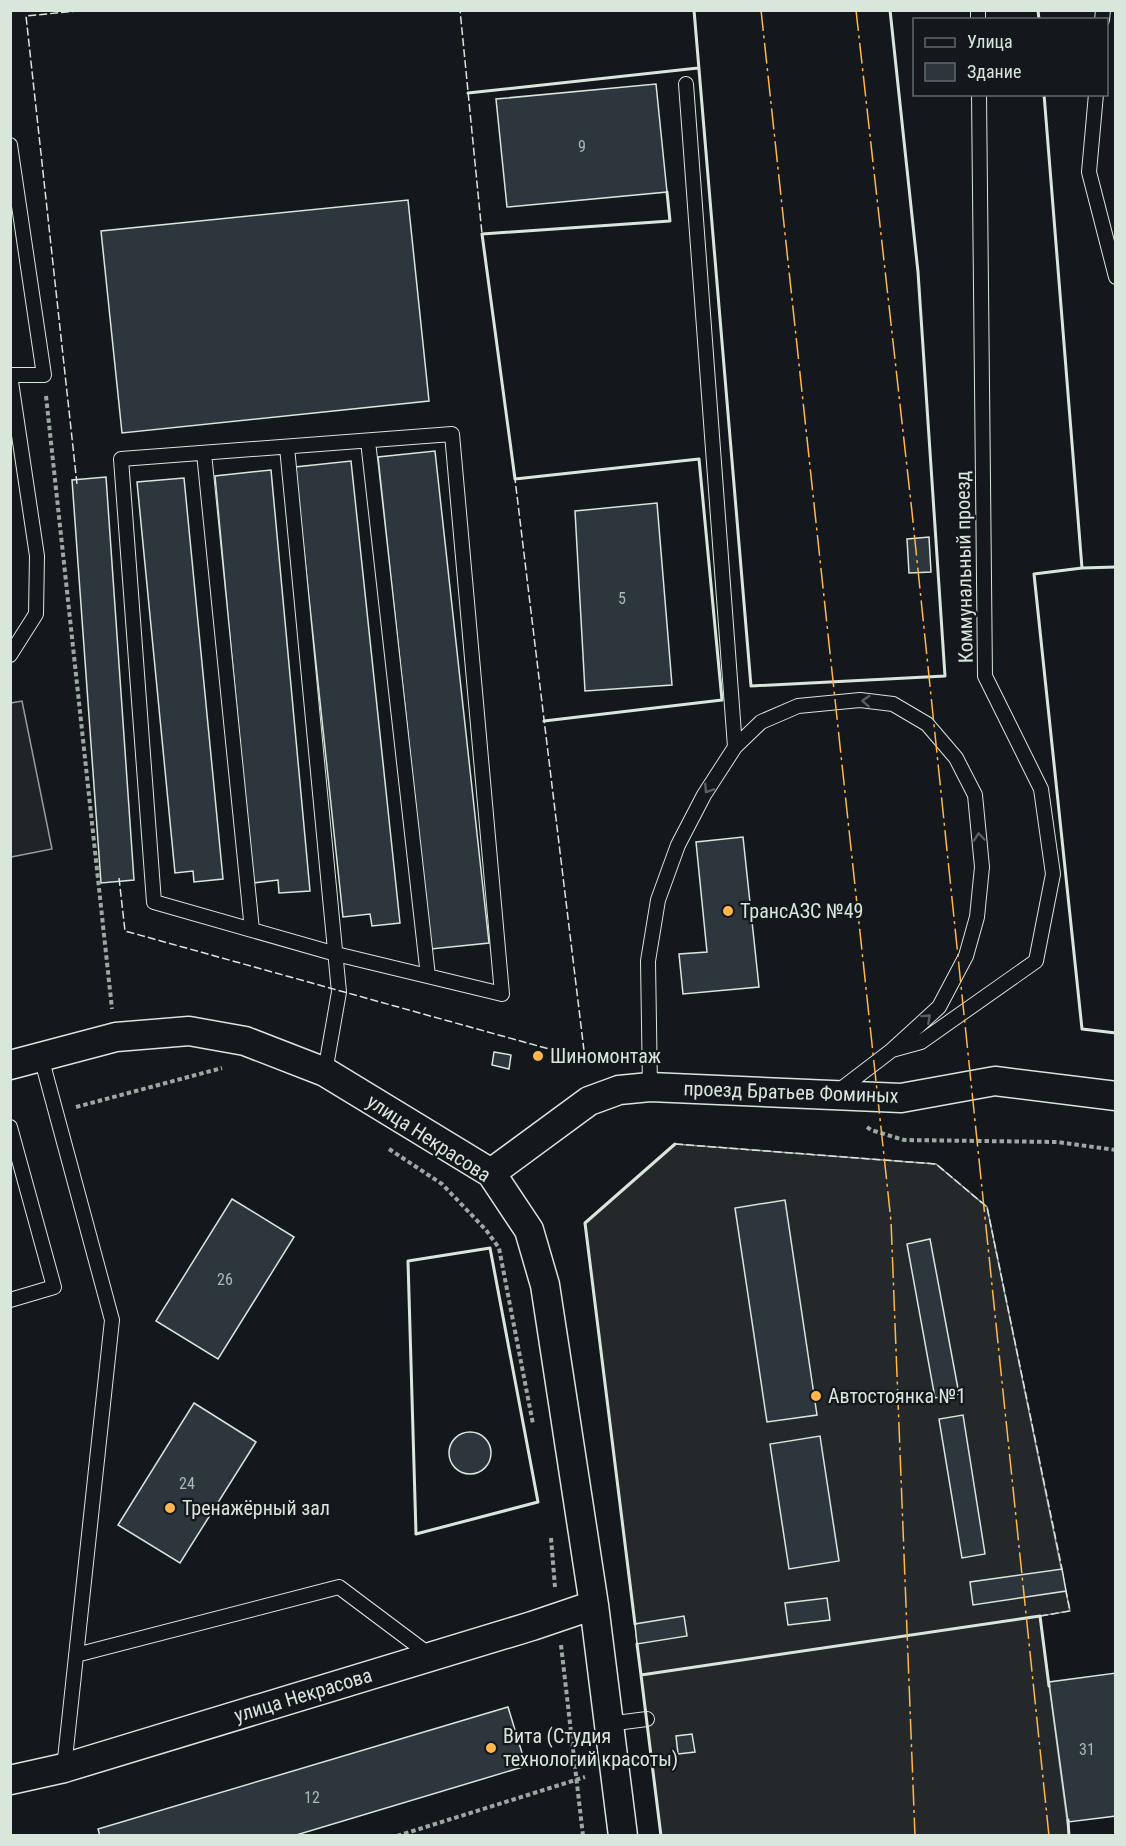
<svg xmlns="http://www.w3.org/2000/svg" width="1126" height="1846" viewBox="0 0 1126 1846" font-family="'Roboto Condensed',sans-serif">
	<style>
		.green { fill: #202428; stroke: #939e99; stroke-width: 1.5 }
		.parking { fill: #24282b; stroke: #939e99; stroke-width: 1.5 }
		.building { fill: #2c363c; stroke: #d8e6dc; stroke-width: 1.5 }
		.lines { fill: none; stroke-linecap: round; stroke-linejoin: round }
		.lane-casing { stroke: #d8e6dc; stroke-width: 16 }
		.street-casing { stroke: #d8e6dc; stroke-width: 31 }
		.path { stroke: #9da8a2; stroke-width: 4; stroke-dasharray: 4.5 3; stroke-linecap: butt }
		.lane { stroke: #14181c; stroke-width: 14 }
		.street { stroke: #14181c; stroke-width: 28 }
		.fence { stroke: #d8e6dc; stroke-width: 1.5; stroke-dasharray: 8 3; stroke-linecap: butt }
		.wall { stroke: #d8e6dc; stroke-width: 3 }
		.power { stroke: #ffb74d; stroke-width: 1.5; stroke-dasharray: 21 4.5 3 4.5; stroke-linecap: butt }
		.oneway { stroke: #59605f }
		.poi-dot { fill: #ffb74d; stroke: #14181c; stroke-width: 2 }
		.labels { text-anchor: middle; stroke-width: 4.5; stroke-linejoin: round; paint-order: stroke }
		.number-label { font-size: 16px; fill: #adbab4 }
		.street-label { font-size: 20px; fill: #d8e6dc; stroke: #14181c }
		.poi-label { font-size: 20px; fill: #d8e6dc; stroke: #14181c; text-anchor: start }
	</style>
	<rect width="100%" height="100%" fill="#14181c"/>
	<path class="green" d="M22,701L52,849L11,857V703Z"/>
	<path class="parking" d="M675,1144L936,1164L987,1207L1070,1611L1040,1616L1069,1835H661L585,1223Z"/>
	<path class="building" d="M656,84L667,192L507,207L496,99Z
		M408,200L429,401L122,433L101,231Z
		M435,451L489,943L431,949L378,457Z
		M351,461L400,923L372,926L370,914L343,917L295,467Z
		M271,470L310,891L279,893L278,880L253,883L215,476Z
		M106,477L134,880L101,883L72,480Z
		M184,478L223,879L194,882L193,871L175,873L137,482Z
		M657,503L672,685L585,691L575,511Z
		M929,537L931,572L909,573L907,539Z
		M743,837L759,987L683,994L679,954L707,952L696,842Z
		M494,1052L511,1055L509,1069L492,1065Z
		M232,1199L294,1237L218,1359L156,1321Z
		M785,1200L817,1415L767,1422L735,1208Z
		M930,1239L959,1394L935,1398L907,1244Z
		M194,1403L256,1442L180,1563L118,1525Z
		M963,1415L985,1554L962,1558L939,1419Z
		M449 1453a21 21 0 1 1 42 0a21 21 0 1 1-42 0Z
		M820,1436L839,1561L789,1569L770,1444Z
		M1062,1569L1066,1591L973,1605L970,1582Z
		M827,1598L830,1620L788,1625L785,1603Z
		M684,1616L687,1636L637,1644L635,1624Z
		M1116,1673V1816L1068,1822L1049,1682Z
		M508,1707L526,1766L293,1836H100L98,1829Z
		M692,1734L695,1752L678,1754L676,1736Z"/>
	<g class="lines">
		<defs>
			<path id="lane" d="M978,10V20
				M1102,20L1103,10
				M686,84L735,747
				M1096,94L1089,172L1116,277
				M10,145L44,375H10
				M10,375L37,556L36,614L10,655
				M452,434L502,994L336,954L154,902L121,459Z
				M368,441L428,976
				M287,447L339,992L325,1072
				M204,453L252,930
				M892,1050L921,1042L1036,961L1053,874L1041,789L985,676L979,94
				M41,1057L112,1320L64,1768
				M650,1087L648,961L658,900L678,845L704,795L735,747L761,722L798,706L860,700L893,704L927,724L956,758L975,795L982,867L977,917L966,956L939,1007L892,1050L837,1092
				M10,1127L54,1287L10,1300
				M76,1655L339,1587L431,1656
				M608,1724L647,1719"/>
			<path id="street" d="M10,1065L116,1037L189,1031L245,1041L325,1072L491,1173L529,1230L545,1285L594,1605L623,1836
				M491,1173L589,1101L619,1090L650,1087L901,1098L995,1081L1116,1096
				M10,1780L64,1768L532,1626L594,1605"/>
		</defs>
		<use href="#lane" class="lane-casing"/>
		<use href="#street" class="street-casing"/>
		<path class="path" d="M46,396L112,1009
			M76,1107L222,1068
			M867,1127L871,1130L904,1140L1057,1142L1116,1150
			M389,1149L442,1184L486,1230L499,1248L533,1424
			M551,1538L555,1587
			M561,1645L583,1836
			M397,1836L585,1777"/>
		<use href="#lane" class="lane"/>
		<use href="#street" class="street"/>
		<path class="fence" d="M77,484L26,16L87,10
			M119,878L125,931L585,1059L515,479L482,234L460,10
			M675,1144L936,1164L987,1207L1062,1569
			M1040,1616L1070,1611L1066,1591"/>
		<path class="wall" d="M694,10L751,686L945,676L918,272L890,10
			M1038,10L1039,20
			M468,93L698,68
			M1044,94L1082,568
			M1116,567L1082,568L1034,574L1082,1029L1116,1033
			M544,721L722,700L699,459L515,479L482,234L670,221L667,192
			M490,1248L538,1502L416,1534L408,1261Z
			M635,1624L585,1223L675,1144
			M637,1644L641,1675
			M1068,1820L1069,1836
			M661,1836L641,1675L1040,1616L1049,1686"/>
		<path class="power" d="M761,10L891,1221L915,1836
			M856,10L912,512L1049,1836"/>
	</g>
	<defs><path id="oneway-chevron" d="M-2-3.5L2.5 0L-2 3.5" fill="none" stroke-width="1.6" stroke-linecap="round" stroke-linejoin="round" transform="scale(1.5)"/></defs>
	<g class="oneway">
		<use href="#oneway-chevron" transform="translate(866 701) rotate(-177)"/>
		<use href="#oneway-chevron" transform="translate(708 789) rotate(123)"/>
		<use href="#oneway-chevron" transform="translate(979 837) rotate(-95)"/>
		<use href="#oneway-chevron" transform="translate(927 1018) rotate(-42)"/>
	</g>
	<g class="poi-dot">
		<circle cx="728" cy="911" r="6"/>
		<circle cx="538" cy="1056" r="6"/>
		<circle cx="816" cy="1396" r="6"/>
		<circle cx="170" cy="1508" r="6"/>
		<circle cx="491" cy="1748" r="6"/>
	</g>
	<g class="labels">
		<g class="number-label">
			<text x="582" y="152">9</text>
			<text x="622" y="604">5</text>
			<text x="225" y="1285">26</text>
			<text x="187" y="1489">24</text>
			<text x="1087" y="1755">31</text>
			<text x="312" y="1803">12</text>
		</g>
		<g class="street-label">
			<text transform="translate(964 567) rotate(-91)" y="7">Коммунальный проезд</text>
			<text transform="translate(791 1092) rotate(2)" y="7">проезд Братьев Фоминых</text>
			<text transform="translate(429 1138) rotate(33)" y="7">улица Некрасова</text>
			<text transform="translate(303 1695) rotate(-17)" y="7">улица Некрасова</text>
		</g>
		<g class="poi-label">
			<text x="740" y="918">ТрансАЗС №49</text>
			<text x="550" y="1063">Шиномонтаж</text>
			<text x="828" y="1403">Автостоянка №1</text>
			<text x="182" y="1515">Тренажёрный зал</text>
			<text x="503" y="1743">Вита (Студия<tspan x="503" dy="23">технологий красоты)</tspan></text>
		</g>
	</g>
	<rect width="1126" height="1846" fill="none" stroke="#d8e6dc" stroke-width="24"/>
	<rect x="913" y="18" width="195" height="78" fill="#14181c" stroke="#626a69" stroke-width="1.5"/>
	<rect x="925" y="38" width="30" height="9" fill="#14181c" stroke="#626a69" stroke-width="1.5"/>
	<text x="967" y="48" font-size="18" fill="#d8e6dc">Улица</text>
	<rect x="925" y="63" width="30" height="18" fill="#2c363c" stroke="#626a69" stroke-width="1.5"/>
	<text x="967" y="78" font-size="18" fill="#d8e6dc">Здание</text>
</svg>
